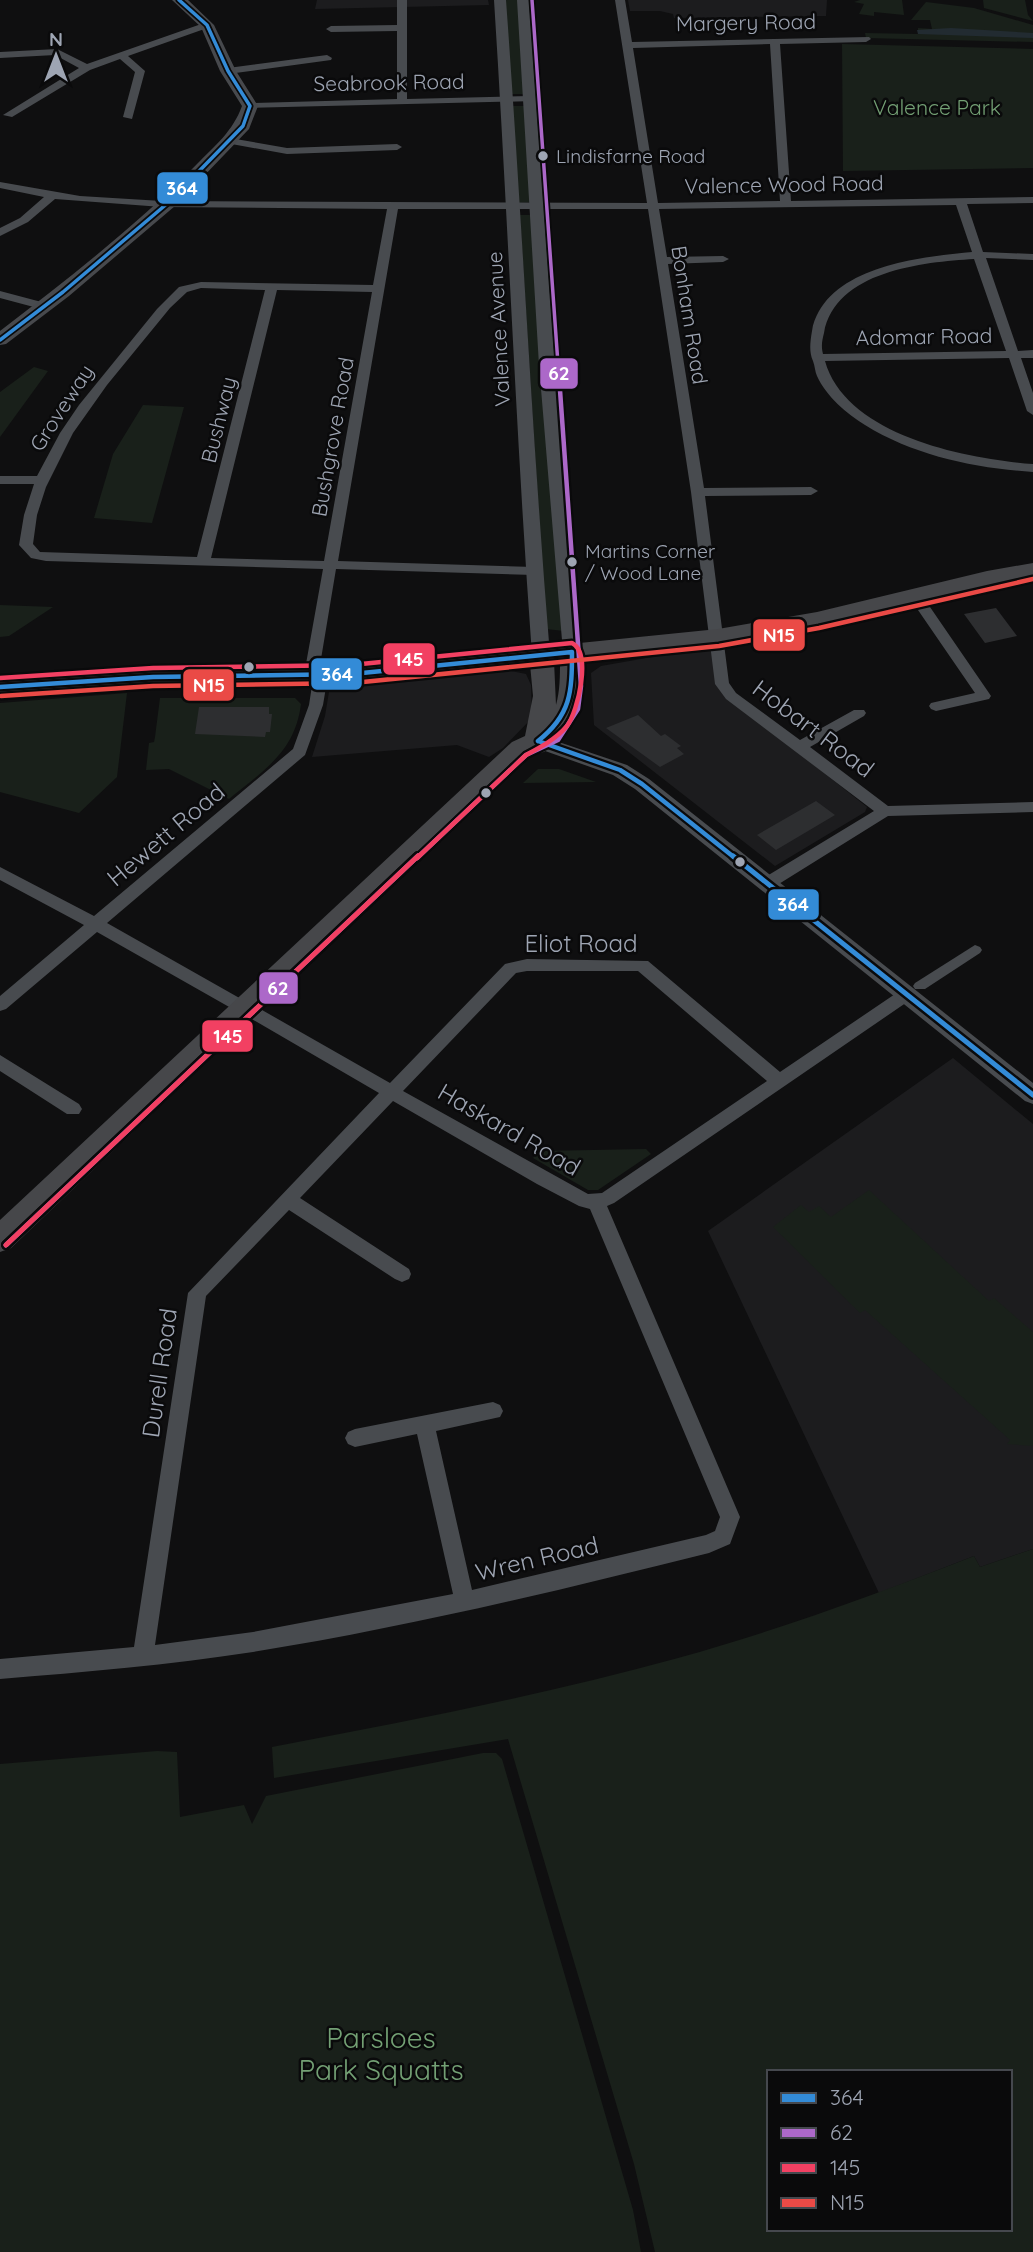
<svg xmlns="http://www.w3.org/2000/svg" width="1033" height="2252" viewBox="0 0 1033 2252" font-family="Quicksand,sans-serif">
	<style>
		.built { fill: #1c1c1e }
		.green { fill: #19201a; fill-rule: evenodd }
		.water { fill: #222b31 }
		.building { fill: #2d2e30 }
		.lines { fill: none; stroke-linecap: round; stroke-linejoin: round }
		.pedestrian { fill: #484b4f; fill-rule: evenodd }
		.minor { fill: #484b4f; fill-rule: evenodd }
		.tertiary { fill: #484b4f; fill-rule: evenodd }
		.secondary { fill: #47494d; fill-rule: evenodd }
		.primary { fill: #46474a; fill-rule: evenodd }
		.bus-1-far2-casing { stroke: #0a0a0b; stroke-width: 7 }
		.bus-1-far1-casing { stroke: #0a0a0b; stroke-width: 9 }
		.bus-1-casing { stroke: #0a0a0b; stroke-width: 10 }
		.bus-2-far2-casing { stroke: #0a0a0b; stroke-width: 7 }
		.bus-2-far1-casing { stroke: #0a0a0b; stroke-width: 9 }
		.bus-2-casing { stroke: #0a0a0b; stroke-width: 10 }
		.bus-3-far1-casing { stroke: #0a0a0b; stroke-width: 9 }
		.bus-3-casing { stroke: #0a0a0b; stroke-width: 10 }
		.bus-4-casing { stroke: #0a0a0b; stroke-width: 9 }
		.bus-1-far2 { stroke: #338bd7; stroke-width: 3.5 }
		.bus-1-far1 { stroke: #338bd7; stroke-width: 4.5 }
		.bus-1 { stroke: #338bd7; stroke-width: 5 }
		.bus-2-far2 { stroke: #ac68c9; stroke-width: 3.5 }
		.bus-2-far1 { stroke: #ac68c9; stroke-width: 4.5 }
		.bus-2 { stroke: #ac68c9; stroke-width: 5 }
		.bus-3-far1 { stroke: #f24062; stroke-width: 4.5 }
		.bus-3 { stroke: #f24062; stroke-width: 5 }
		.bus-4 { stroke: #ea4a46; stroke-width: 4.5 }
		.bus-dot { fill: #9ea5b3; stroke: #0a0a0b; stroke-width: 2.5 }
		.labels { text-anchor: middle; stroke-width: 5; stroke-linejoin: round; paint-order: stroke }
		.far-bus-label { font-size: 19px; fill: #9ea5b3; stroke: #0a0a0b; text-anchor: start }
		.far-street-label { font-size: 21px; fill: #9ea5b3; stroke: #0a0a0b }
		.far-park-label { font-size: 21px; fill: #73a074; stroke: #0a0a0b }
		.street-label { font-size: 24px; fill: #9ea5b3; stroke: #0a0a0b }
		.near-park-label { font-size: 28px; fill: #73a074; stroke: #0a0a0b }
		.line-badge { stroke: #0a0a0b; stroke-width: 2.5 }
		.badge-label { font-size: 19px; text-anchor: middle; font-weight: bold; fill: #fff }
	</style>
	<rect width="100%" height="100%" fill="#0f0f10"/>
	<path class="built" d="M317,0H488L489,5L315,9Z
		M628,0H827L826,16L674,18L673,14L660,11H630Z
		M698,649L711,651L722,692L867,807L865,812L775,866L594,725L591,673L601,666Z
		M511,671L526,674L531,685L532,718L503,748L489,757L457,745L312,757L325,716L329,692L342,683Z
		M953,1058L1033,1124V1549L980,1567L974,1556L879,1593L708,1231Z"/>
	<path class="green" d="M505,0H519L524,94H510Z
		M860,0H902L904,15L874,12V16L859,14L864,4L854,2Z
		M983,0H1025L1028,15L1033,21L984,8Z
		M926,2L974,8L1033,25V42L866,38L865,33L918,34V28L932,29L930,20H911Z
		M842,44L1033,49V168L843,171Z
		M512,106H526L532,202L518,203Z
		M520,215H533L564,631L546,629Z
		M34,367L48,371L0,437V392Z
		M143,405L184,407L152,523L94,518L113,454Z
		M0,605L53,607L9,636L0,637Z
		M127,693L117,777L79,813L0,792V703Z
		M160,698H295L301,704C295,752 264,770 229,799L169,769L146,770L149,743L154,742L155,737Z
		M538,769H559L596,782L523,783Z
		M646,1149L651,1154L598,1190H588L533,1158L539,1151Z
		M869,1190L989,1301L994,1298L1033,1332V1446L1007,1444L1010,1440L865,1310L860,1313L773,1227L801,1205L809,1212L819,1206L831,1217Z
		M1033,1549V2252H655L634,2164L508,1739L274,1778L272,1747C408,1721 544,1695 678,1658C779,1630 877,1594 974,1556L980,1567ZM769,2072H1010V2229H769Z
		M157,1751L177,1752L180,1817L244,1805L252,1824L266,1796L483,1753H496L502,1759L633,2210L641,2252H0V1764Z"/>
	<path class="water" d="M951,28L1033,33V38L918,34L917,30Z"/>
	<path class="building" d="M996,608L1017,636L985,643L964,614Z
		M199,707H269V714H272L270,732H266L265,737L195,734Z
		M638,715L661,736L665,734L681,746L677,748L684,754L660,767L606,728Z
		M816,801L835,815L776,850L757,835Z"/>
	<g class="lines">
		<path class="pedestrian" d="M975,945L980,947L982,950L980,953L925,989H915L913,986L915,983Z"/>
		<path class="minor" d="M397,0H407V99L530,96L535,99L534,101L246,108V104L250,103L397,99V31L331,32L326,29L331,26L397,25Z
			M615,0H625L632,42L869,37L871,39L866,42L780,44L791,201L1033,197V203L967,204L983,252L1033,254V260L986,258L1018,351L1033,350V358H1021L1033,393V415L1027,411L1009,358L825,361C846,436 967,459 1033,464V472C975,468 915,456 865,425C847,414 826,396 817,376C815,372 815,366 813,361C809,352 810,343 812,331C824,267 919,257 972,252L956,205L659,209L667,257L723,256L729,259L723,262L668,264L704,488L811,487L818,491L811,495L705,496L729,683L736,693L800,740L854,710H864L866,713L864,716L810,747L888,806L1033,802V812L888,816L774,887H762L760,883L762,879L874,811L726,699L715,684L691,492L648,209H398L338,561L534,567L541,571L534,575L336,569L319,671L326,672L328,675L323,705L305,755L107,923L250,1004L252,1009L262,1010L390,1083L505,964L527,959L648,961L780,1072L901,990H913L915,994L913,998L614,1203L607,1206L740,1517L730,1544L709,1553C557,1591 408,1627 253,1652C169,1665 85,1672 0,1679V1659L134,1647L188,1293L379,1093L250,1018L248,1013L238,1012L97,932L6,1009L0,1011V996L84,925L0,880V867L94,916L293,749L309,705L313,679L306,678L304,675L323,569L46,561L31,558L19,545L24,515L34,484H0V476H37L60,433L79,405L157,309L179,287L201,282L373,285L387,209L162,207L55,199L28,222L0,236V228L20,218L44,197L0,188V182L80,196L162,201L647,203ZM770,44L780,201L658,203L633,48ZM974,259L1006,351L823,354C821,346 822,341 824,333C835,271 923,262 974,259ZM201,288L265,290L197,557L40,552L33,544L37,515L46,487L73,433L107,385L170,308L187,292ZM277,290L372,292L324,561L211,558ZM527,971H638L767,1081L602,1193L588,1194L403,1091L516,973ZM393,1101L537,1184L579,1206L590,1209L720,1517L715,1531L706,1535L472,1590L436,1431L500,1417L503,1411L500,1405L493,1402L355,1429L348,1432L345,1438L348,1444L355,1447L417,1434L453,1594L253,1632L155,1645L206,1296L289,1210L395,1279L402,1282L409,1279L411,1274L409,1269L300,1198Z
			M207,22L212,25L210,27L128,56L145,71L132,119L123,117L135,72L120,59L90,70L12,117L3,115L79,68L55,55L0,58V52L57,49L87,64Z
			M327,55L332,58L331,60L228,74L223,71L228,68Z
			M230,138L287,148L397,144L402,147L397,150L287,154L226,143V139Z
			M0,291L49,304L51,306L45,310L0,298Z
			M914,590L919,591L989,693L991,696L989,699L936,711L931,709L929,706L931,703L975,693L907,594Z
			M0,1055L79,1104L82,1109L79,1114H67L0,1071Z"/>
		<path class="tertiary" d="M494,0H506C522,218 532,437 550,655L541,661L532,655C516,437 508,218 494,0Z
			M517,0H529L555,365L581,652L572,658L563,652L539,365Z
			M538,735L627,765L649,779L1033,1083V1104L1025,1101L635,789L613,775L531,746L528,741L531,736Z"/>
		<path class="secondary" d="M172,0H188L214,25L236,71L258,106L249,129L175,206L69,296L6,344L0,345V331C68,279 136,226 197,164C215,146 233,131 242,106L220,71L201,27Z"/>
		<path class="primary" d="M1033,563V577C960,590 888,612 816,627C739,642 662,650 584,658V686L579,712L570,728L544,752L530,754L11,1248L0,1252V1220L512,742L525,736L533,696L530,664L352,682L153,685L0,695V679L153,669L352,666L718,629L817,612L987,571ZM554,661H560C560,676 560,691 556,705Z"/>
		<defs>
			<path id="bus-1-far2" d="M0,340L63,292L169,202L243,126L250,106L228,71L207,25L179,0"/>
			<path id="bus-1-far1" d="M0,687L153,677L352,674L572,652C572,692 571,715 538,741
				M538,741L620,770L642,784L735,858"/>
			<path id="bus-1" d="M733,856L1033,1095"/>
			<path id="bus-2-far2" d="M532,0L559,378"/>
			<path id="bus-2-far1" d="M417,858L526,755L558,740L578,709L581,686L559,376"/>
			<path id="bus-2" d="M6,1245L418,856"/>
			<path id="bus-3-far1" d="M0,678L153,668L351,665L572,643C592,653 578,711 567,726C556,739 541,747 526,755L417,858"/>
			<path id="bus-3" d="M6,1245L418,856"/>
			<path id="bus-4" d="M1,696L153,686L353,683L719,646L819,628L1033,579"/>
		</defs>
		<use href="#bus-1-far2" class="bus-1-far2-casing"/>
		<use href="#bus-1-far1" class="bus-1-far1-casing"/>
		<use href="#bus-1" class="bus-1-casing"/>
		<use href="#bus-2-far2" class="bus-2-far2-casing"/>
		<use href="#bus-2-far1" class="bus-2-far1-casing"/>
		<use href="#bus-2" class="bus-2-casing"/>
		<use href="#bus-3-far1" class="bus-3-far1-casing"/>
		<use href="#bus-3" class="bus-3-casing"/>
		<use href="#bus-4" class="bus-4-casing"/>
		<use href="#bus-1-far2" class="bus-1-far2"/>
		<use href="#bus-1-far1" class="bus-1-far1"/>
		<use href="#bus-1" class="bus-1"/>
		<use href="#bus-2-far2" class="bus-2-far2"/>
		<use href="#bus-2-far1" class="bus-2-far1"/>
		<use href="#bus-2" class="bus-2"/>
		<use href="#bus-3-far1" class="bus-3-far1"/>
		<use href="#bus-3" class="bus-3"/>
		<use href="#bus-4" class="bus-4"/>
	</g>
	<g class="bus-dot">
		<circle cx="543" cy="156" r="6"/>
		<circle cx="572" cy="562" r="6"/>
		<circle cx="249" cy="667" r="6"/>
		<circle cx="486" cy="793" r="6"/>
		<circle cx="740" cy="862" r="6"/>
	</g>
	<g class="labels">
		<g class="far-bus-label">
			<text x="556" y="163">Lindisfarne Road</text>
			<text x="585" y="558">Martins Corner<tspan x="585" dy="22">/ Wood Lane</tspan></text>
		</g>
		<g class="far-street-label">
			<text transform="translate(746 23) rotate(-1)" y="7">Margery Road</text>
			<text transform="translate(389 83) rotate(-1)" y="7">Seabrook Road</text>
			<text transform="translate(784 185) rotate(-1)" y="7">Valence Wood Road</text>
			<text transform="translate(689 315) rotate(81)" y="7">Bonham Road</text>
			<text transform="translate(499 329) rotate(-93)" y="7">Valence Avenue</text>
			<text transform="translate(924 337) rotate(-1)" y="7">Adomar Road</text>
			<text transform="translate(62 408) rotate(-57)" y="7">Groveway</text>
			<text transform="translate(219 420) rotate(-76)" y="7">Bushway</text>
			<text transform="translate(333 437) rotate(-80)" y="7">Bushgrove Road</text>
		</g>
		<g class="far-park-label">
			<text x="937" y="115">Valence Park</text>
		</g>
		<g class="street-label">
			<text transform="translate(813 729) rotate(37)" y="8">Hobart Road</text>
			<text transform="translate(166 835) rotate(-40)" y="8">Hewett Road</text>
			<text x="581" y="952">Eliot Road</text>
			<text transform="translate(509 1130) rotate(30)" y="8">Haskard Road</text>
			<text transform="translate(160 1373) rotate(-82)" y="8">Durell Road</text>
			<text transform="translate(537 1559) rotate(-13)" y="8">Wren Road</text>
		</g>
		<g class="near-park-label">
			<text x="381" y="2048">Parsloes<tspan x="381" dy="32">Park Squatts</tspan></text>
		</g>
	</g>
	<g class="line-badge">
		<rect x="156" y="171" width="53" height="34" rx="7" fill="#338bd7"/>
		<rect x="539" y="357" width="40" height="33" rx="7" fill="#ac68c9"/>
		<rect x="752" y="618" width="54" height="34" rx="7" fill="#ea4a46"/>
		<rect x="382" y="642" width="54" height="34" rx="7" fill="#f24062"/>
		<rect x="310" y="657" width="53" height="34" rx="7" fill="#338bd7"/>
		<rect x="182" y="668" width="53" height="34" rx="7" fill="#ea4a46"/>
		<rect x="767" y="888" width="53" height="33" rx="7" fill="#338bd7"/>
		<rect x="258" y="971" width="41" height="34" rx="7" fill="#ac68c9"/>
		<rect x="201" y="1019" width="53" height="34" rx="7" fill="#f24062"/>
	</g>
	<g class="badge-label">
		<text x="182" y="195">364</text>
		<text x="559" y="380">62</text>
		<text x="779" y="642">N15</text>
		<text x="409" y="666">145</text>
		<text x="337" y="681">364</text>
		<text x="209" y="692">N15</text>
		<text x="793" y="911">364</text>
		<text x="278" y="995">62</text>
		<text x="228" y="1043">145</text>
	</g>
	<rect x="767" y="2070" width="245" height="161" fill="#0a0a0b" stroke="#45484e" stroke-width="2"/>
	<rect x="781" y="2093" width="35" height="10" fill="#338bd7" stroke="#45484e" stroke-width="2"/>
	<text x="830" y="2105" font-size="21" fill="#9ea5b3">364</text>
	<rect x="781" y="2128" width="35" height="10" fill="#ac68c9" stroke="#45484e" stroke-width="2"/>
	<text x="830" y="2140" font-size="21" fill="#9ea5b3">62</text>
	<rect x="781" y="2163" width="35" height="10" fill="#f24062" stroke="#45484e" stroke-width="2"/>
	<text x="830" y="2175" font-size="21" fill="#9ea5b3">145</text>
	<rect x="781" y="2198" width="35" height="10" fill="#ea4a46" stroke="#45484e" stroke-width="2"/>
	<text x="830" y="2210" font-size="21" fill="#9ea5b3">N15</text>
	<g transform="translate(56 56)" stroke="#0a0a0b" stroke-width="5" paint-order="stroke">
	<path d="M0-5L12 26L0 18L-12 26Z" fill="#9ea5b3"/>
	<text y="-10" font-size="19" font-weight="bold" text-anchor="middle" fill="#9ea5b3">N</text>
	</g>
</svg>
